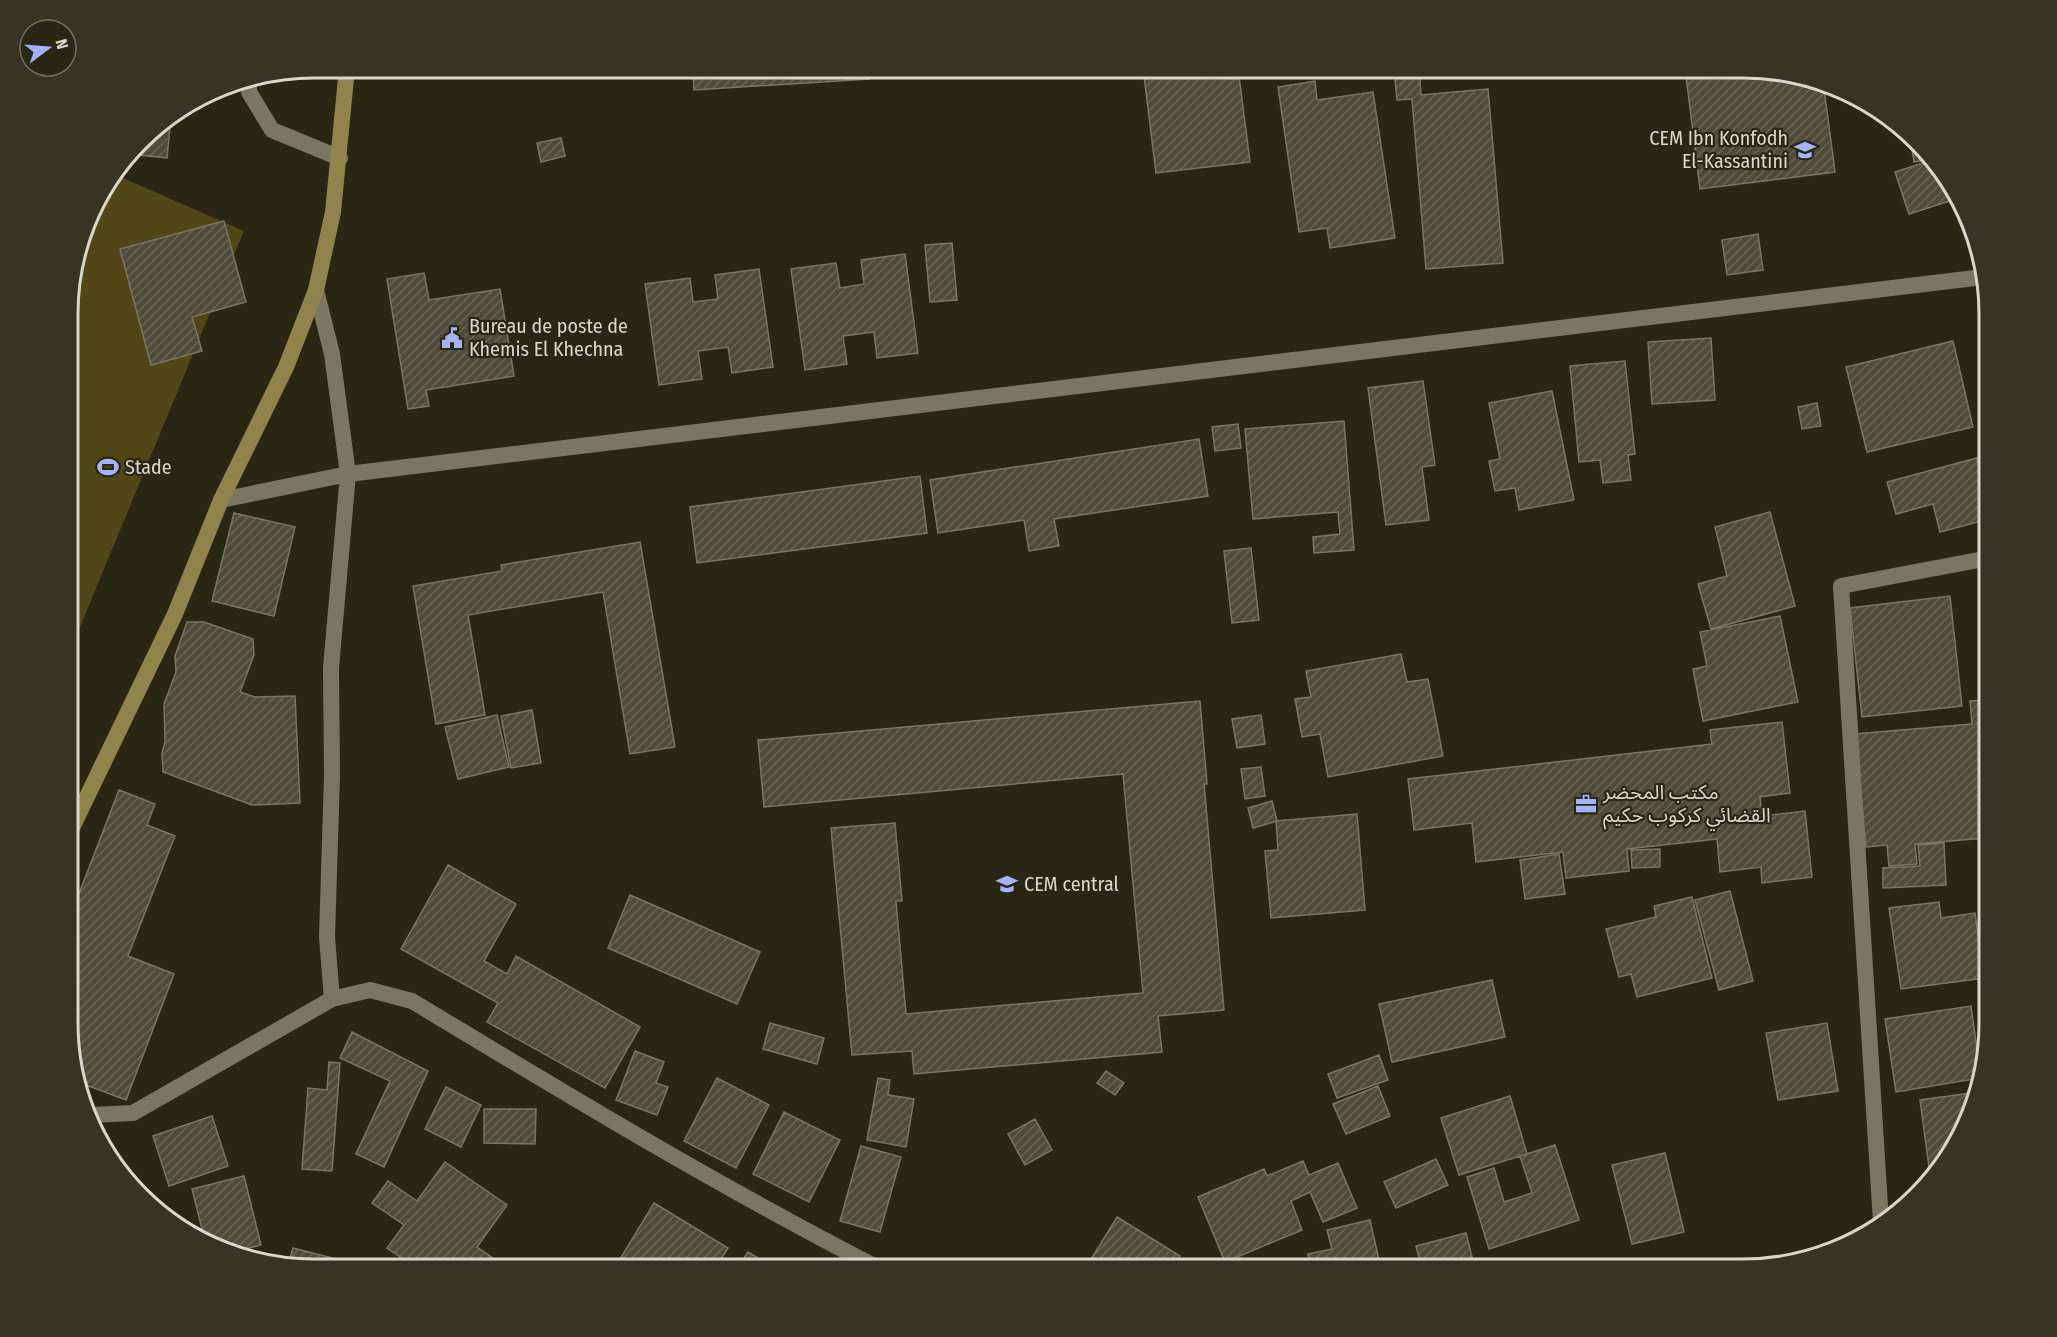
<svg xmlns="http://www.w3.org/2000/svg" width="2057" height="1337" viewBox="0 0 2057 1337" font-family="'Fira Sans Condensed','Noto Sans Arabic',sans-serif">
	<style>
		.park { fill: #504616 }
		.building { fill: url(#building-hatch); stroke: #7a7661; stroke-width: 1.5 }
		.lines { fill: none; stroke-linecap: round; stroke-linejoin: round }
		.service { stroke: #7a7661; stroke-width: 16 }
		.minor { stroke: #7a7661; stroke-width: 16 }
		.primary { stroke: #91844b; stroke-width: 16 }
		.labels { text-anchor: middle; stroke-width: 4.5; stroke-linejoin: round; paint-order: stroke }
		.poi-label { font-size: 20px; fill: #d9d7cc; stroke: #292614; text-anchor: start }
		.rim { fill: none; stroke: #d9d7cc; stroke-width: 3 }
	</style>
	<defs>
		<pattern id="building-hatch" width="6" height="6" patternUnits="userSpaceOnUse" patternTransform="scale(1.5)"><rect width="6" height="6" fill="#4f4b38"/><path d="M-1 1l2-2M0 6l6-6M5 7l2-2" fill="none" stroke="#686454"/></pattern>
	</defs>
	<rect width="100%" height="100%" fill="#292614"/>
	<path class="park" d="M116,175L244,231L70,651V282L93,205Z"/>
	<path class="building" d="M693,68H868L869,79L694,90Z
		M1143,68H1238L1250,162L1156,173Z
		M1394,68H1419L1421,95L1488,89L1503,263L1426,269L1412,99L1397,100Z
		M1685,68H1743L1823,81L1835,172L1700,189Z
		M1315,81L1317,100L1373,92L1395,238L1330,248L1327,228L1299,232L1278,87Z
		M171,117L167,158L139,155L140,143L151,129Z
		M561,138L565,156L541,162L537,143Z
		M1911,143L1928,160L1914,162Z
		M1929,161L1957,191L1959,198L1909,214L1895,172Z
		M224,221L246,302L192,317L202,351L151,365L120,249Z
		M1758,234L1763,270L1727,275L1722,240Z
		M952,243L957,300L930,302L925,245Z
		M905,254L918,353L877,358L874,332L843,336L847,364L805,370L791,269L836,263L840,288L864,284L861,260Z
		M759,269L773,367L732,373L728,347L698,351L702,379L659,385L645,284L690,278L693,302L718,299L715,275Z
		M424,273L429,300L500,289L514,376L426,390L429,406L408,409L387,279Z
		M1711,338L1715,400L1652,404L1648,342Z
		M1953,341L1973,427L1867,452L1846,367Z
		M1625,361L1635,454L1628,455L1631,480L1603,483L1600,460L1579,462L1570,366Z
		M1423,381L1435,465L1422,467L1429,520L1386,525L1368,388Z
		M1552,391L1574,500L1519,510L1515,488L1495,491L1489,461L1500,459L1489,403Z
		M1817,403L1821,426L1802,429L1798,407Z
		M1344,421L1354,550L1314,553L1313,537L1340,534L1338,512L1253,519L1245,429Z
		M1238,424L1241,448L1215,451L1212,427Z
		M1199,439L1208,496L1054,519L1059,546L1029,551L1024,520L938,533L930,480Z
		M1977,458L1989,506V519L1940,532L1933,504L1896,514L1887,482Z
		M920,476L927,533L697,563L690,507Z
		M1770,512L1795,606L1711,629L1698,584L1727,576L1715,527Z
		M234,513L295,527L274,616L212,601Z
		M640,542L675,747L630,754L603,592L468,615L485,715L436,724L413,586L502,571L501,565Z
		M1251,548L1259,620L1232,623L1224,551Z
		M1950,596L1962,706L1862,717L1850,608Z
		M1780,616L1798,702L1703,721L1693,669L1707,666L1700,632Z
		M187,622H204L253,639L254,655L240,692L255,697L295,696L300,803L252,805L163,772L162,753L165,742L164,704L176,672L175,656Z
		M1401,654L1407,682L1428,679L1443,756L1328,777L1320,734L1302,737L1295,699L1311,697L1306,671Z
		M1989,700V818H1983L1985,838L1915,844L1917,864L1889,866L1887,845L1866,847L1855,734L1972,724L1970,701Z
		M1200,701L1207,784H1204L1224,1010L1158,1016L1162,1052L914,1074L912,1051L852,1055L831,828L895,823L902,901H896L906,1014L1143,993L1123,774L764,807L758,740Z
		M532,710L541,763L511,768L501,716Z
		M497,715L509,767L458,779L445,727Z
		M1261,715L1265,744L1237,748L1232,719Z
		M1782,722L1790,793L1760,797L1762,816L1805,811L1812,877L1762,883L1761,867L1720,872L1717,839L1627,849L1629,871L1566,878L1563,852L1476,862L1472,823L1414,830L1408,779L1712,744L1710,730Z
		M1261,767L1265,796L1245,799L1241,769Z
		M119,790L155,804L147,825L175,836L128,956L174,974L126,1100L86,1085L83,1094L70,1055V917Z
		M1272,801L1277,821L1253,828L1248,808Z
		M1357,814L1365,910L1271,918L1265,851L1278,850L1276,821Z
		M1944,843L1946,885L1883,888V868L1920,866L1918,845Z
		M1660,849V867L1632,868L1631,850Z
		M1559,854L1565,894L1525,899L1520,860Z
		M448,865L516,904L484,961L507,974L516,956L640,1027L605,1088L487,1022L498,1003L401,949Z
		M1730,891L1753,981L1719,990L1695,900Z
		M630,895L760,952L737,1004L608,948Z
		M1692,897L1712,978L1637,997L1631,974L1619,977L1606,929L1656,917L1654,906Z
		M1939,902L1941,918L1975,913L1984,978L1901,989L1889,908Z
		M1492,980L1505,1037L1392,1062L1379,1004Z
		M1971,1006L1981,1078L1896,1092L1885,1019Z
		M770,1023L824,1038L817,1064L763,1049Z
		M1827,1023L1838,1091L1778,1100L1766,1033Z
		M352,1032L428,1071L384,1167L356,1154L390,1081L340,1058Z
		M635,1051L664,1062L656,1083L668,1087L657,1115L616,1100Z
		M1379,1055L1388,1080L1337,1098L1328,1074Z
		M329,1062L340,1063L332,1171L302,1169L308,1088L327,1090Z
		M1106,1071L1124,1083L1115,1095L1097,1083Z
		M717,1078L769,1105L736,1168L684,1141Z
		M878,1078L890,1080L888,1095L914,1099L906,1147L867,1140Z
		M1378,1086L1390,1116L1346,1134L1333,1104Z
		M446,1087L481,1105L461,1147L425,1129Z
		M1978,1092L1977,1102L1948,1160L1942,1166L1929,1167L1920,1100Z
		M1510,1096L1527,1154L1459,1175L1441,1118Z
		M484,1109H536L535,1144L484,1143Z
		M784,1112L840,1140L809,1202L753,1174Z
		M212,1116L228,1166L169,1186L153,1136Z
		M1035,1119L1052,1150L1025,1165L1008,1134Z
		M1555,1145L1579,1220L1489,1249L1467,1177L1494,1168L1504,1202L1532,1193L1520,1156Z
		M861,1146L901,1157L880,1232L840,1221Z
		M1665,1153L1684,1232L1632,1244L1612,1165Z
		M1436,1159L1448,1185L1396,1208L1384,1182Z
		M1303,1161L1309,1175L1338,1163L1357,1208L1323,1222L1310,1192L1291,1201L1302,1230L1225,1262L1198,1197L1264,1169L1267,1176Z
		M445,1162L507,1205L477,1247L509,1269H418L387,1248L404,1225L372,1203L388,1181L417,1201Z
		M244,1176L261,1245L228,1253L205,1241L192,1189Z
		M654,1203L728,1248L715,1269H614Z
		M1117,1217L1180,1256L1172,1269H1085Z
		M1370,1220L1381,1269H1364L1363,1264L1343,1269H1311L1308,1254L1332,1249L1327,1230Z
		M1466,1233L1473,1261L1442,1269H1422L1416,1246Z
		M293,1248L376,1269H314L288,1265Z
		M748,1252L776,1269H737Z
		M1233,1259L1239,1269H1214Z
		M1276,1259L1281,1269H1258Z"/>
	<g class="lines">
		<path class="service" d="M249,80V92L272,130L340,158"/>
		<path class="minor" d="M316,290L332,354L348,474L331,668L332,776L327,937L332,999
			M221,500L348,474L1983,277
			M90,1115L133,1113L332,999L370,990L412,1001C566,1094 720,1187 880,1269
			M1881,1222L1841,586L1989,558"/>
		<path class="primary" d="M70,832L175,614L221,500L286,367L316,290L333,212L347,68"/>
	</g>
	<defs>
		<symbol id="school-bare" viewBox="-9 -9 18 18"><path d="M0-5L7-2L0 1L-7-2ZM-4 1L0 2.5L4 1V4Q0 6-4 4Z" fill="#a6b1fc" stroke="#292614" stroke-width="2.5" paint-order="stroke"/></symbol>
		<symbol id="civic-bare" viewBox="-9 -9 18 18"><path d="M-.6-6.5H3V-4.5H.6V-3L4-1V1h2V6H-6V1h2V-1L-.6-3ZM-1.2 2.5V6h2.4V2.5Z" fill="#a6b1fc" stroke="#292614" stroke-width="2.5" paint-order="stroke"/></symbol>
		<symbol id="stadium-bare" viewBox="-9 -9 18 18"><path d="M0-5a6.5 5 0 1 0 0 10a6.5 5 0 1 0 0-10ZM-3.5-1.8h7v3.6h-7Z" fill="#a6b1fc" stroke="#292614" stroke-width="2.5" paint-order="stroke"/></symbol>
		<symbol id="office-bare" viewBox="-9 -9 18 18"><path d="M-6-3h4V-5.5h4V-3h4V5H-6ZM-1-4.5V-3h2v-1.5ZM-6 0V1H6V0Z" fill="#a6b1fc" stroke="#292614" stroke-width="2.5" paint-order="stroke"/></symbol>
	</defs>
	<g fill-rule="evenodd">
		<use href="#school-bare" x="1790" y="135" width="30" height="30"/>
		<use href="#civic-bare" x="437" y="323" width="30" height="30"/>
		<use href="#stadium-bare" x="93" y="452" width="30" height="30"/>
		<use href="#office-bare" x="1571" y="789" width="30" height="30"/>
		<use href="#school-bare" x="992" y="869" width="30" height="30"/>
	</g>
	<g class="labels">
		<g class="poi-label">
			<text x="1788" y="145" text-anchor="end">CEM Ibn Konfodh<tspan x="1788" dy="23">El-Kassantini</tspan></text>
			<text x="469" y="333">Bureau de poste de<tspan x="469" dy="23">Khemis El Khechna</tspan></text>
			<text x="125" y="474">Stade</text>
			<text x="1603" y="799">مكتب المحضر<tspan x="1603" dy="23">القضائي كركوب حكيم</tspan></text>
			<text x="1024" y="891">CEM central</text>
		</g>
	</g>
	<path d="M0 0H2057V1337H0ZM314 78H1743A236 236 0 0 1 1979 314V1023A236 236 0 0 1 1743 1259H314A236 236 0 0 1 78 1023V314A236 236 0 0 1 314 78Z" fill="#373423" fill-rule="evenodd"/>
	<path class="rim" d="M314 78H1743A236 236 0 0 1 1979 314V1023A236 236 0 0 1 1743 1259H314A236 236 0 0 1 78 1023V314A236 236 0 0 1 314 78Z"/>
	<g transform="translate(48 48) rotate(74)"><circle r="28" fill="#292614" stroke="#6f6d5e" stroke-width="1.5"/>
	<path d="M0-4.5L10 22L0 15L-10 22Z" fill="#a6b1fc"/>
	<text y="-9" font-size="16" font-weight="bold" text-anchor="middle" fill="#d9d7cc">N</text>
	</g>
</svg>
